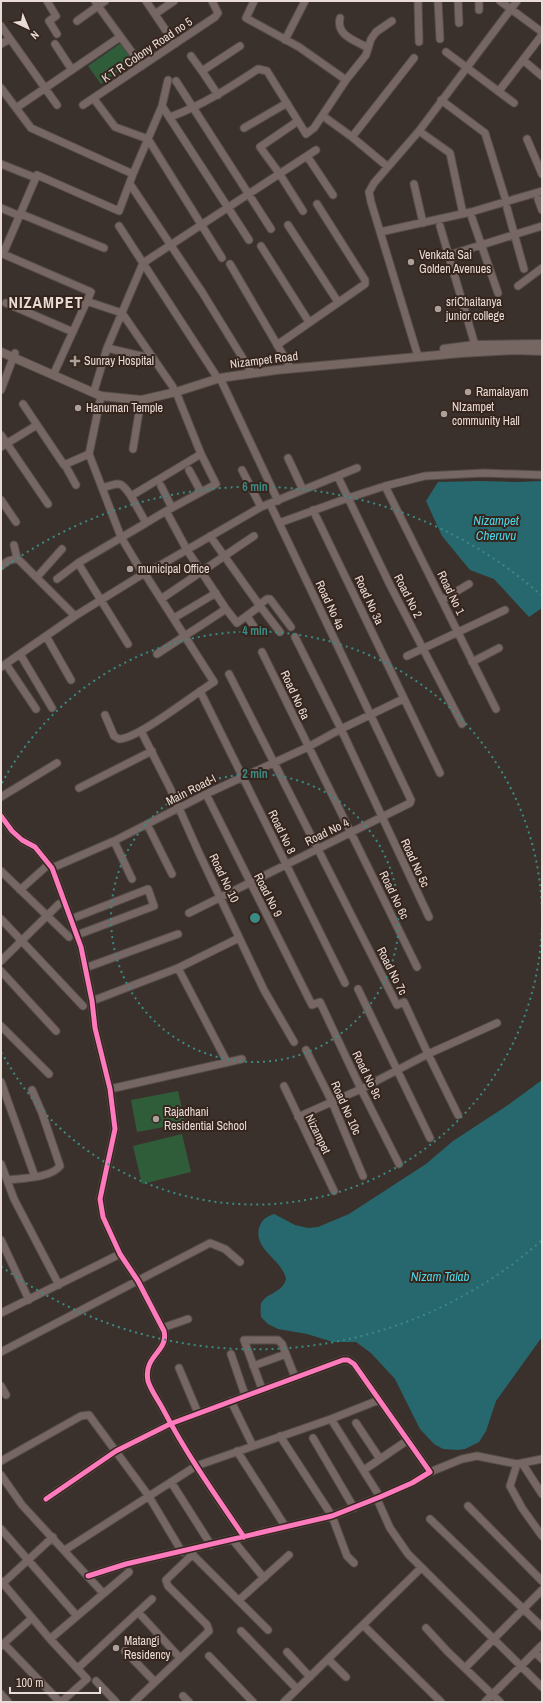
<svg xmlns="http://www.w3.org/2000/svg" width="543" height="1703" viewBox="0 0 543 1703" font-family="'Archivo Narrow',sans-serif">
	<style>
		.green { fill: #2f5d39 }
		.water { fill: #26686e }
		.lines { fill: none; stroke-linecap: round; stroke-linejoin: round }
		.minor-casing { stroke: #554d49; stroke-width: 9 }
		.major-casing { stroke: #554d49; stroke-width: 10 }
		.minor { stroke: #766765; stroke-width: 7 }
		.major { stroke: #776763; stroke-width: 8 }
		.cycleway-casing { stroke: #36251d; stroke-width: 8 }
		.cycleway { stroke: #fd7abc; stroke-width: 5 }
		.ring { fill: none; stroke: #3b8a83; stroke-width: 2; stroke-dasharray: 2 4 }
		.poi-dot { fill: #aca09b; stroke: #36251d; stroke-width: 1.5 }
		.labels { text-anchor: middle; stroke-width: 4; stroke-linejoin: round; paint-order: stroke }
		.street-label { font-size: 12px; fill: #e9dcd7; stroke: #36251d }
		.poi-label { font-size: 12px; fill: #e9dcd7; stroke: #36251d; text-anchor: start }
		.water-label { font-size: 13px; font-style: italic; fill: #4bd7e7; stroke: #36251d }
		.district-label { font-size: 16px; font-weight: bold; letter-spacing: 1px; fill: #e9dcd7; stroke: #36251d }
		.centre { fill: #3b8a83; stroke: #36251d; stroke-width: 2 }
		.ring-label { font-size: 12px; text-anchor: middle; font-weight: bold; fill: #3b8a83; stroke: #36251d; stroke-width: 4; stroke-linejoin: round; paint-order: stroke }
	</style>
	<rect width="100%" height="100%" fill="#3b312c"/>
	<path class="green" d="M121,43L133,61L101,84L88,66Z
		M178,1091L185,1123L137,1132L131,1100Z
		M182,1134L191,1172L142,1184L133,1146Z"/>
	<path class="water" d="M479,481L517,482L542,481V608L529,617L494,579L470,570L442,536L426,501L438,482Z
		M542,1080V1337L496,1401L486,1431L479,1442L465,1449L459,1450L443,1449L434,1444L420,1429L395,1379L371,1353L356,1342H333L307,1334L278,1329L268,1324L261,1317C261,1314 260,1308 261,1304C265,1293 282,1294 286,1279C282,1259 254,1251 259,1228C262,1219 266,1217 274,1214L295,1225L308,1228L318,1227L349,1214L426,1164L453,1141L508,1105Z"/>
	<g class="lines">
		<defs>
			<path id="minor" d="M47,1L56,16L49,21L57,34
				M105,1L98,6L142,66
				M146,1L175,44
				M254,1L246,18L299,47L346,80
				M418,1L419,42
				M438,1L440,39
				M458,1L459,23
				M479,1V10
				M500,1L542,32
				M155,14L174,1
				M340,18C336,36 355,40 368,48
				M77,21L98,6L95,1
				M1,26L57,105
				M285,40L305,1
				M1,44L10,39
				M55,44L72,70
				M446,52L514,103
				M191,56L202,71L240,46
				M523,60L542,76
				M202,71L218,95
				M176,81L271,229
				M1,88L31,128L133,174L162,106L249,240
				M499,91L542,35
				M94,99L115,127L148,139L222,258
				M441,100L485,133L506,201
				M83,105L215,17L218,13L212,1
				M162,106L168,80
				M16,108L120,37
				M323,116L352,137
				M170,117C203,105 229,88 258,69L267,71L306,134L314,128L346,80L366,55L371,39L376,32L392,21
				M298,121L260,147L279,173L303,211
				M244,128L287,103
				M419,131L450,153L463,214
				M527,139L542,174
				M307,156L333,195
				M1,164L36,178
				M388,167L352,137L414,58
				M130,184L202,292L250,370
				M414,184L423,223
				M538,199L542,210
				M1,208L20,216
				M507,208L524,269
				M21,214L104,248
				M472,218L498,293
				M288,225L338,302
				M119,226L215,374
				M440,226L475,345
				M380,232L471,212L542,191
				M261,246L309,322
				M449,255L542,226
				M230,264L289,365
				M518,286L542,268
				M86,301L122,313L173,387
				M6,303L73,332
				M277,345L365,284V280L317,204
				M107,348L154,359
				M417,353L371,202L369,192L374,183L419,131L517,1
				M55,371L91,292L3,254L37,175L119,211L133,174
				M220,378L278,501
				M95,388L107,348L143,263L316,150
				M1,390L15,353
				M101,396L89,454L121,537L143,574H145L214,682C194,694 138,739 119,739L114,736L105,715
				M23,404L64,465L89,454
				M1,435L48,504
				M1,447L37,425
				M133,449L141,400
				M288,458L303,490
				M65,465L76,485
				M189,470L201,492
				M242,470L261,507
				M338,477L390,585L462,724
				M161,486L172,508
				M385,486L496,709
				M102,488C120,483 120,480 131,496
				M1,500L16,522
				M313,510L440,773
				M166,511L216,484L201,454
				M146,523L166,511L187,550L226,609L157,654
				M279,523L348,498L385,486L425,476L484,473L542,475
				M210,536L260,606L280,632
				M14,545L17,558L75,616
				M78,563L128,644
				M1,566L8,561L17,558
				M145,574L261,507L357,468
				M37,577L62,549
				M57,579L78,563L146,523L131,496L201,454L176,392
				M161,599L254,536
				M442,600L469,584
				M259,605L267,599H270L291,627
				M226,609L237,623L260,606
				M247,616L256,630
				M174,618L216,593
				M46,636L71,680
				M295,637L341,729L429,917
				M262,652C313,757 366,862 417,967
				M20,654L52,708
				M407,656L505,610
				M472,662L499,648
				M6,664L36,709
				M1,667L75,616L143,574
				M229,674L397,1005L404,1002L428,1054L458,1115
				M200,691L345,983
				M141,731L170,788L199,853L264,990L294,1042
				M79,788L152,751
				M206,794L312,1005L320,1002L361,1089L399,1164
				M1,797L57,763
				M1,816L12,831L22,840L35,847L52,868L81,947L92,1001L95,1028L110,1089L115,1129L100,1199L103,1217L120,1254L138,1281L164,1331C169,1352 143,1355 148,1381C151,1391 159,1401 164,1411C187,1455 216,1496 244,1537
				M147,824L172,874
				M114,841L132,879
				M52,868L114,841L206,794L308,747L341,729L403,699
				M1,871L69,937
				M20,890L49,864
				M189,913L410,803L411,800L270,504
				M1,919L83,1006
				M71,919L148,889L154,906L77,935
				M1,961L59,904
				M85,968L178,934
				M178,968L227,1062
				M1,971L56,1031
				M358,989L430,1138
				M92,1001L178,968L239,938
				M1,1026L49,1074
				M306,1050L332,1102L363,1176
				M1,1082L35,1177
				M284,1086L334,1191
				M110,1089L242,1059
				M298,1117L361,1089L428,1054L497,1023
				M1,1164L14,1199L59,1285
				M8,1180C22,1178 51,1178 60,1166L42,1113L32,1090
				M1,1240L29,1300
				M1,1313L120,1254
				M162,1328L188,1319
				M1,1352L210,1243L225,1249L240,1262
				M231,1354L245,1395
				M253,1366L286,1354
				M179,1368L198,1413
				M1,1386L6,1395
				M262,1389L244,1340H278L282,1344L295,1377
				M231,1401L253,1446
				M331,1419L380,1497
				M356,1423L380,1459
				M280,1436L332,1516L347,1556L354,1563
				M313,1438L354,1508
				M237,1451L285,1526
				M1,1461L81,1416L89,1415L148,1495L182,1552
				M522,1463L542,1494
				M517,1464L510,1486L522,1508L542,1536
				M364,1470L408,1440
				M430,1472L462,1459L477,1456L517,1464L542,1459
				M1,1475L22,1505L103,1593
				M171,1482L211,1545
				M46,1499L116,1451L170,1424L343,1360H348L354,1364L430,1472L412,1483L380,1497L332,1516L126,1564L88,1576
				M377,1499L390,1528L408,1554L542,1687
				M468,1506L542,1581
				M430,1519L542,1627
				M1,1529L77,1616
				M232,1539L264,1578
				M65,1550L196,1466L331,1419L379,1400
				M190,1552L268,1630
				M1,1581L50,1639L87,1679L61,1702
				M3,1583L53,1537
				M239,1600L289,1555
				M138,1612L180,1658
				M363,1625L441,1702
				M426,1628L447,1651L500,1702
				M241,1631L297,1689
				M50,1639L129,1572
				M4,1644L60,1702
				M1,1646L32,1618
				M125,1651L155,1682
				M287,1652L310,1677
				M535,1652L542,1659
				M209,1656L253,1702
				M328,1659L346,1677
				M78,1668L152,1599
				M465,1668L542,1590
				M96,1681L116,1702
				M1,1694L8,1702
				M183,1696L189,1702
				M134,1702L209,1631L207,1625L168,1586L166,1580L193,1554
				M284,1702L421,1568
				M485,1702L542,1645"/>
			<path id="major" d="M444,349L475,345L542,344
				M1,352L101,396L141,400L176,392L220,378L276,370L461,353L515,350L542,351"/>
		</defs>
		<use href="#minor" class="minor-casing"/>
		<use href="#major" class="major-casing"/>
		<use href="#minor" class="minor"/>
		<use href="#major" class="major"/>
		<defs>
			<path id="cycleway" d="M1,816L12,831L22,840L35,847L52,868L81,947L92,1001L95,1028L110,1089L115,1129L100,1199L103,1217L120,1254L138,1281L164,1331C169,1352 143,1355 148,1381C151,1391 159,1401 164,1411C187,1455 216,1496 244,1537
				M46,1499L116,1451L170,1424L343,1360H348L354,1364L430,1472L412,1483L380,1497L332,1516L126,1564L88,1576"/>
		</defs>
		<use href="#cycleway" class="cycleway-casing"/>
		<use href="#cycleway" class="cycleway"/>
	</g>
	<g class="ring">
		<circle cx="255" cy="918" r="144"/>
		<path d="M542 921A287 287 0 0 1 2 1053M2 783A287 287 0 0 1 542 915"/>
		<path d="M541 1241A431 431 0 0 1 2 1267M2 569A431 431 0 0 1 541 595"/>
	</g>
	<g class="poi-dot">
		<circle cx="411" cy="262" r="4"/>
		<circle cx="438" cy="309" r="4"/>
		<path d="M73 355h4v4h4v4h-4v4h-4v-4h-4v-4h4z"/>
		<circle cx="468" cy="392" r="4"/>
		<circle cx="78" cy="408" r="4"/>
		<circle cx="444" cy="414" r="4"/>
		<circle cx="130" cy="569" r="4"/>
		<circle cx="156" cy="1119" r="4"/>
		<circle cx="116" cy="1648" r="4"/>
	</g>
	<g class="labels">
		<g class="street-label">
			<text transform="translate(147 50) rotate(-34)" y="4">K T R Colony Road no 5</text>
			<text transform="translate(264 360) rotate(-7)" y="4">Nizampet Road</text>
			<text transform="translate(451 593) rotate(64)" y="4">Road No 1</text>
			<text transform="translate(408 596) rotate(63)" y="4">Road No 2</text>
			<text transform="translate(369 600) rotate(65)" y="4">Road No 3a</text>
			<text transform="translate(330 605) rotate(65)" y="4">Road No 4a</text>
			<text transform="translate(295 695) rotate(65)" y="4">Road No 6a</text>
			<text transform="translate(191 790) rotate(-27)" y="4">Main Road-I</text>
			<text transform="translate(282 832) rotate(64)" y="4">Road No 8</text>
			<text transform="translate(327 832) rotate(-26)" y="4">Road No 4</text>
			<text transform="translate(415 863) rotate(65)" y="4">Road No 5c</text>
			<text transform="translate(224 878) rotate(64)" y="4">Road No 10</text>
			<text transform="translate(268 895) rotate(63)" y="4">Road No 9</text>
			<text transform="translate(394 895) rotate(64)" y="4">Road No 6c</text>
			<text transform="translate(392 971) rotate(63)" y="4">Road No 7c</text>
			<text transform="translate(367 1075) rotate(64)" y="4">Road No 9c</text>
			<text transform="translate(346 1108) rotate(66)" y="4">Road No 10c</text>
			<text transform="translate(318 1134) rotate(64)" y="4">Nizampet</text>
		</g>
		<g class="poi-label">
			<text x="419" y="259">Venkata Sai<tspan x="419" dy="14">Golden Avenues</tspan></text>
			<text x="446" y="306">sriChaitanya<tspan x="446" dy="14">junior college</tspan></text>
			<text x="84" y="365">Sunray Hospital</text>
			<text x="476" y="396">Ramalayam</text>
			<text x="452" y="411">NIzampet<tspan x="452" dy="14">community Hall</tspan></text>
			<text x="86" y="412">Hanuman Temple</text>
			<text x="138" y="573">municipal Office</text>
			<text x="164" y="1116">Rajadhani<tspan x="164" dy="14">Residential School</tspan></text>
			<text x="124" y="1645">Matangi<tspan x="124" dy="14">Residency</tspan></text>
		</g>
		<g class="water-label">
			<text x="496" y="525">Nizampet<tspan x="496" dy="15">Cheruvu</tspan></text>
			<text x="440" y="1281">Nizam Talab</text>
		</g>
		<g class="district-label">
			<text x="46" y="308">NIZAMPET</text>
		</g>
	</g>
	<circle cx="255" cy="918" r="6" class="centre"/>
	<g class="ring-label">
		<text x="255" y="491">6 min</text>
		<text x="255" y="635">4 min</text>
		<text x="255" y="778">2 min</text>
	</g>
	<rect width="543" height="1703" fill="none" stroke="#e9dcd7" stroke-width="4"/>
	<g transform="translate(28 28) rotate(136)" stroke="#36251d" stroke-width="3" paint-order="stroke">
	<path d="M0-3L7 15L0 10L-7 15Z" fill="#e9dcd7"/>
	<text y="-6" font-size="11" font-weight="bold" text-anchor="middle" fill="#e9dcd7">N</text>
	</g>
	<path d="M10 1687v6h90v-6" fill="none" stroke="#e9dcd7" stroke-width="2"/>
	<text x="16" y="1687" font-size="12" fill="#e9dcd7" stroke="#36251d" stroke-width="3" paint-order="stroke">100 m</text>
</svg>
